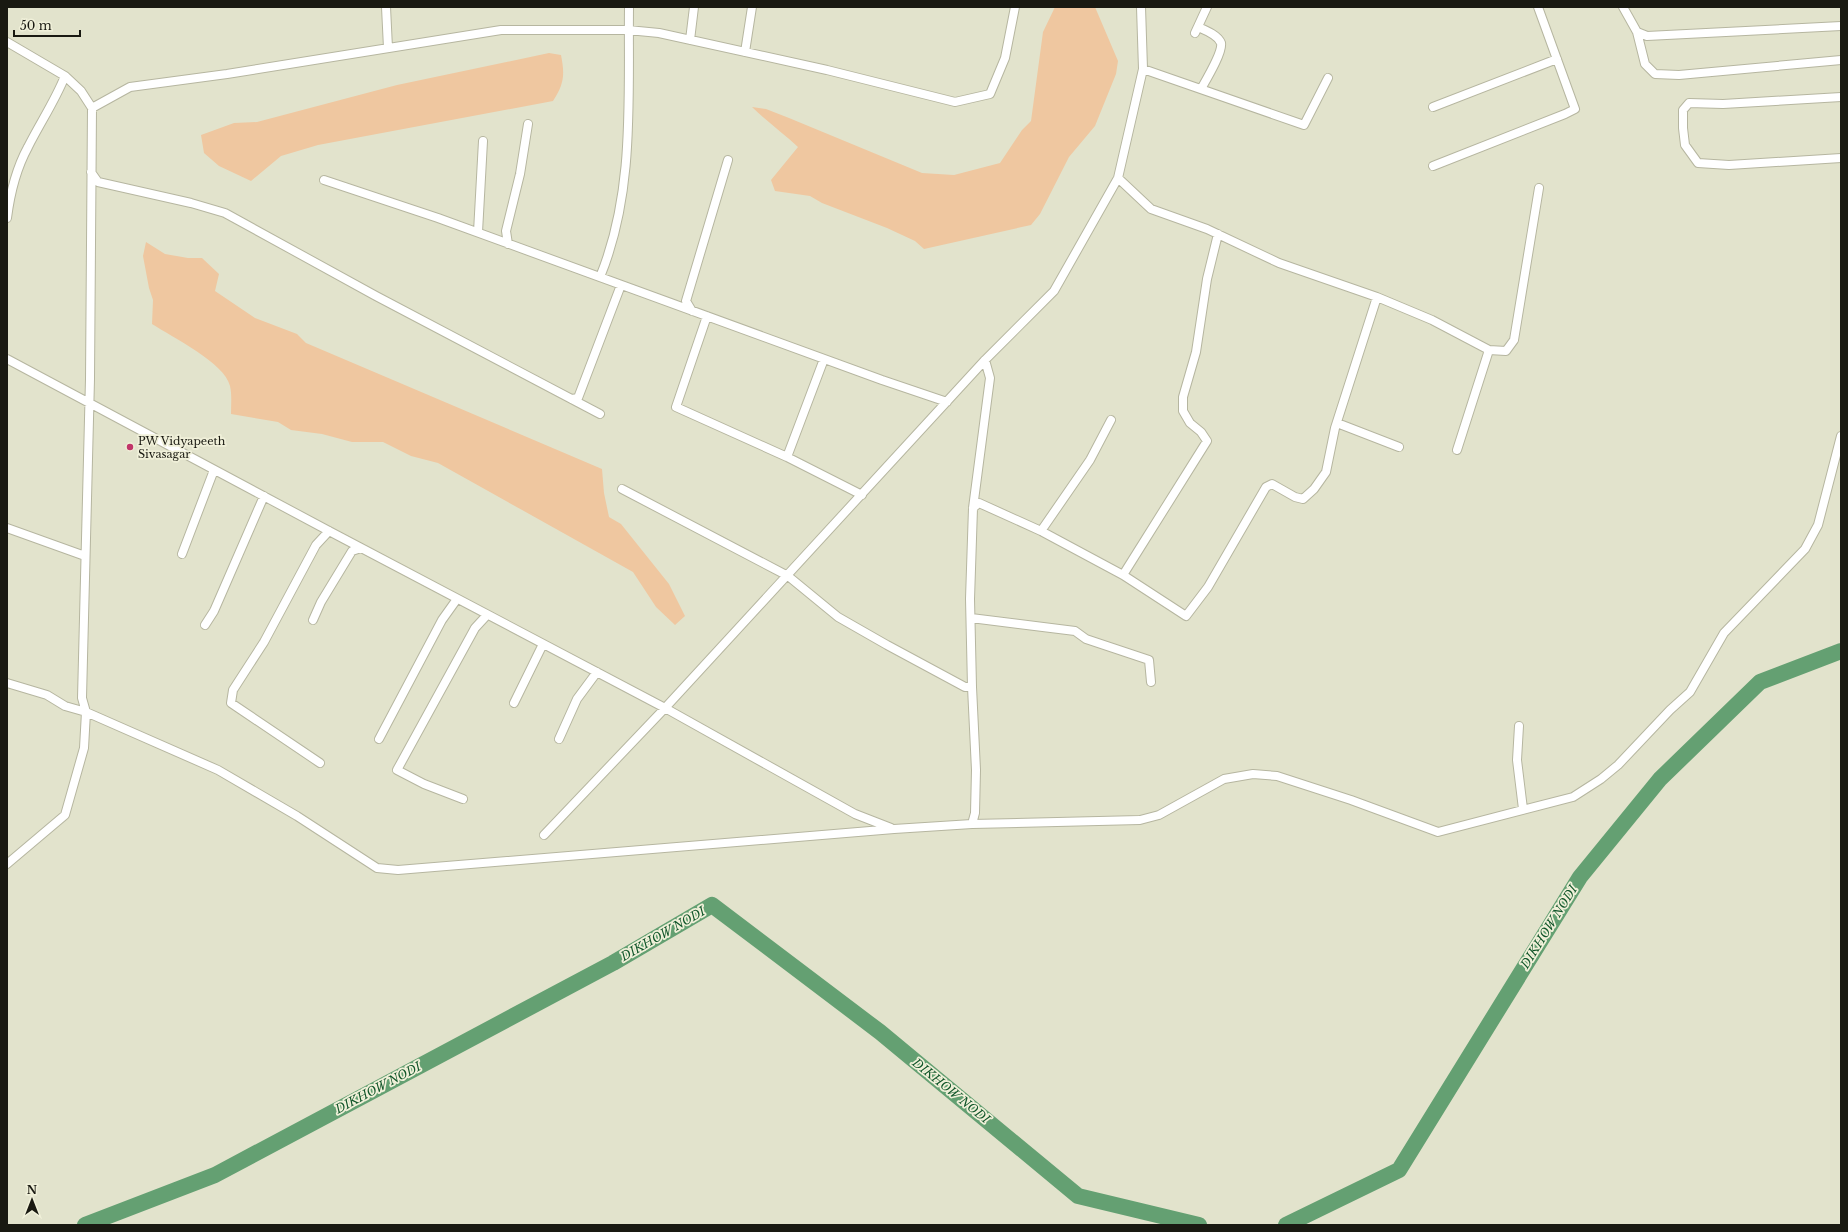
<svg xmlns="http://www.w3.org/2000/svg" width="1848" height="1232" viewBox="0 0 1848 1232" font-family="'Libre Baskerville',serif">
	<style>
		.green { fill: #efc7a0 }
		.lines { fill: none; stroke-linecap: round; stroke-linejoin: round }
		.river { stroke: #64a072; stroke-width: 16 }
		.street-casing { stroke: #b6b6a0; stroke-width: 10 }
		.street { stroke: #fff; stroke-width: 8 }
		.poi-dot { fill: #c13569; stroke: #f0f0d9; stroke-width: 1.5 }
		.labels { text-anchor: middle; stroke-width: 3.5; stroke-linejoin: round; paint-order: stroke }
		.poi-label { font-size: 11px; fill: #191911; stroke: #f0f0d9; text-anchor: start }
		.water-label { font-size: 12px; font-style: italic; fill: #105529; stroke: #f0f0d9 }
	</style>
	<rect width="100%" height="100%" fill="#e2e3cc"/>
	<path class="green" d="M1055,7H1095L1118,61L1116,74L1095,126L1069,157L1040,214L1031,225L924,249L915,241L887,228L822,203L810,196L775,191L771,180L798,147C783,133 766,121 752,107L766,109L789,118L922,173L954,175L1000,163L1022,130L1031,121L1043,32Z
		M549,53L561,55C565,75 564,84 553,101L318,145L281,156L251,181L219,166L204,153L201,135L234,123L257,122L397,85Z
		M146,242L165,254L188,258H202L219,274L215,291L255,318L297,334L306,343L602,469L604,493L609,517L621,524L669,584L685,616L675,625L656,607L633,572L438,463L411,456L383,442H352L322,434L291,430L278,422L231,414C231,405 232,394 230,386C225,363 172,337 152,324L153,300L149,288L143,256Z"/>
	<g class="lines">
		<path class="river" d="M85,1225L215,1175L613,963L712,905L880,1032L1078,1196L1199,1225
			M1286,1225L1399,1170L1580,877L1660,779L1760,682L1841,651"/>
		<defs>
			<path id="street" d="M386,7L388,48
				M1623,7L1637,32L1647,36L1841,26
				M1198,27C1205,30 1218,35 1221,43C1223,52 1206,80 1201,89
				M1637,32L1645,64L1655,74L1679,75L1841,60
				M1195,33L1207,7
				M690,40L694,7
				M7,42L65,76L81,91L92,108L90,379L82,698L86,712L218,770L297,816L377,868L398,870L894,829L972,824L1140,820L1159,815L1224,779L1253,774L1277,776L1351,800L1438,832L1573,797L1601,779L1618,765L1670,710L1690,692L1724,633L1805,549L1818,525L1841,436
				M745,52L752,7
				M1143,69L1304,125L1328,78
				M1841,97L1723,104L1689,103L1683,110V128L1685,145L1698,163L1729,165L1841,158
				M1433,107L1557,59
				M92,108L130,87L227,74L501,30H628L659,33L827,70L955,102L990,94L1005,58L1015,7
				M1433,166L1565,114L1575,109L1538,7
				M91,172L98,182L191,203L225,213L376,296L600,414
				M1118,178L1151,209L1207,229L1279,263L1377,297L1432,320L1489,350L1506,351L1514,340L1539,188
				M324,180L438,218L882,380L947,402
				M7,218C10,194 16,169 28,147C40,123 55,101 65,76
				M478,232L483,141
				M508,244L506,231L520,174L528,124
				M600,277C635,192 628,98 629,7
				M692,311L686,301L728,160
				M707,316L676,407L787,457L862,495
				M7,359L329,531L665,708L855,814L891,828
				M572,399L578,398L621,285
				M1337,423L1399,447
				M1457,450L1489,350
				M787,457L824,359
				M622,489L788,576L838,617L887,645L965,687H972
				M973,508L979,503L1041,531L1123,575L1186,616L1208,587L1266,487L1272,484L1295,497L1303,499L1314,489L1326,472L1335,428L1377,297
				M7,528L85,556
				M1041,531L1090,460L1111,420
				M182,554L214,470
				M1123,575L1207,441L1201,432L1190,423L1183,411V397L1196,352L1207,279L1218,234
				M971,618L1075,631L1086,639L1149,660L1151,682
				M313,620L321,602L352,551L361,548
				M205,625L214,611L264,496
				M7,683L47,695L65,706L86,712L84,748L65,815L7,864
				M514,703L543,644
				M1519,726L1517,760L1523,809
				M379,739L442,620L457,599
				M559,739L577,699L597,672
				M320,763L231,703L233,690L264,642L316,545L329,531
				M463,799L424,784L397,770L475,628L487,615
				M972,824L975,813L976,770L972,687L970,599L973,508L990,378L985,360
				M544,835L665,708L985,360L1054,291L1118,178L1143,69L1141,7"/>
		</defs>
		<use href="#street" class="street-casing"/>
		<use href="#street" class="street"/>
	</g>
	<circle class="poi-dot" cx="130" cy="447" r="4"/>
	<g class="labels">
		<g class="poi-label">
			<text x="138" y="445">PW Vidyapeeth<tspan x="138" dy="13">Sivasagar</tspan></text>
		</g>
		<g class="water-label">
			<text transform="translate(1549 927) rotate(-58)" y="4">DIKHOW NODI</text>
			<text transform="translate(663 934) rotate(-30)" y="4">DIKHOW NODI</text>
			<text transform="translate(378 1088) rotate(-28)" y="4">DIKHOW NODI</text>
			<text transform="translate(951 1091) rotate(39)" y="4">DIKHOW NODI</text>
		</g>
	</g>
	<rect width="1848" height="1232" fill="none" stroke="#191911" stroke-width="16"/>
	<g transform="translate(32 1200)" stroke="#f0f0d9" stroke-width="3" paint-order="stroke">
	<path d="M0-3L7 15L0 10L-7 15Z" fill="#191911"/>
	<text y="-6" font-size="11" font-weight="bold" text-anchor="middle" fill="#191911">N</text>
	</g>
	<path d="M14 30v6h66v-6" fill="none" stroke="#191911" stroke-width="2"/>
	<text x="20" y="30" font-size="12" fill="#191911" stroke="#f0f0d9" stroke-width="3" paint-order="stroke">50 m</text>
</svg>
